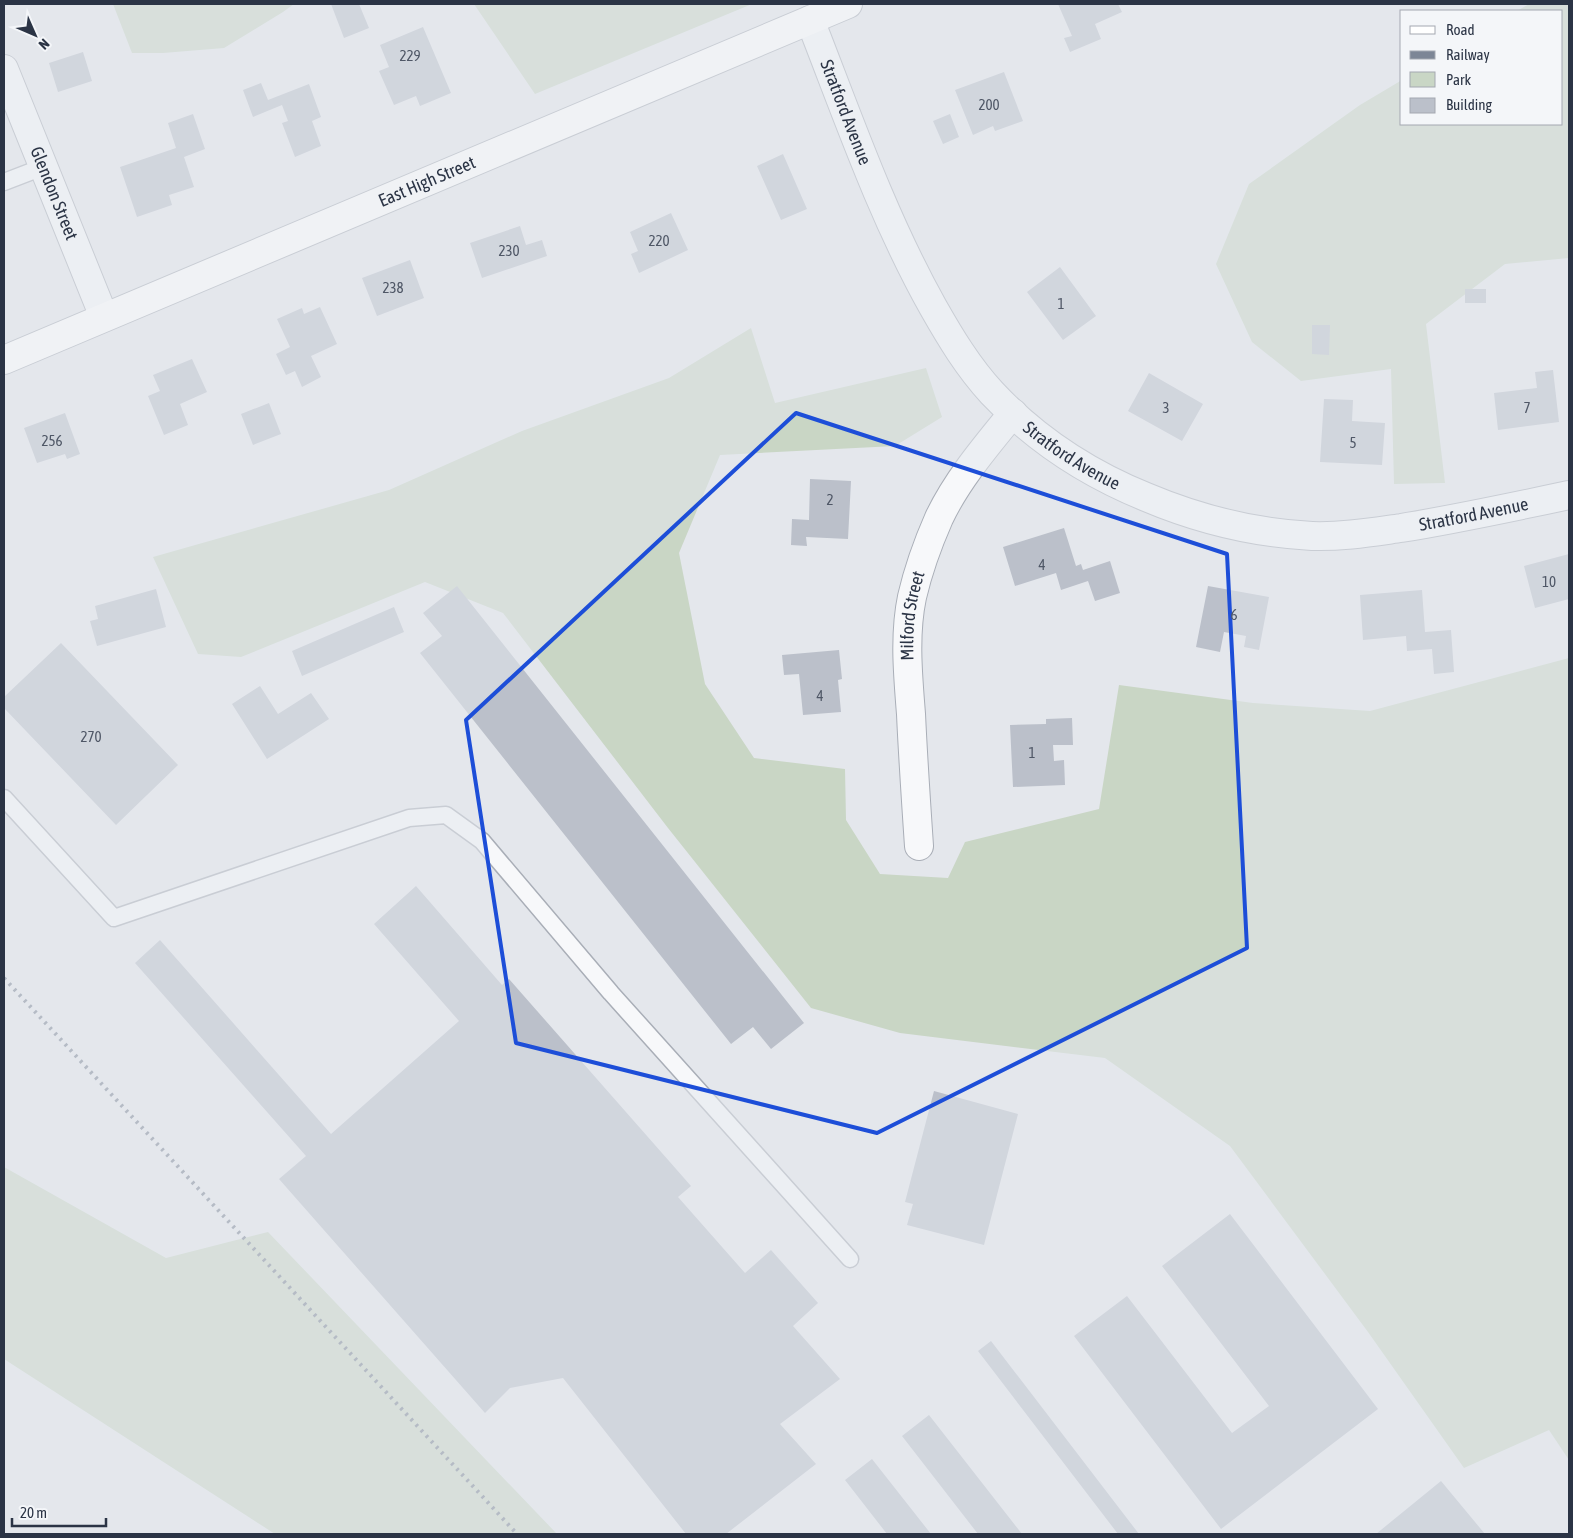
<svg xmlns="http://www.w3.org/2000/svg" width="1573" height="1538" viewBox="0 0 1573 1538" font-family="'Asap Condensed',sans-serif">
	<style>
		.green { fill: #c9d6c5 }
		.building { fill: #bbc0ca }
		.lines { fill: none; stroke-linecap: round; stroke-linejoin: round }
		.lane-casing { stroke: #a9aeb7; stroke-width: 19 }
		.street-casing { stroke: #a9aeb7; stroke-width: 30 }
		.secondary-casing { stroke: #a9aeb7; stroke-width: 30 }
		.lane { stroke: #f7f8fa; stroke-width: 16 }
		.street { stroke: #f7f8fa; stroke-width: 28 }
		.secondary { stroke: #fff; stroke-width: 28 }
		.rail { stroke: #7d8696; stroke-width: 4; stroke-dasharray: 2.5 5; stroke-linecap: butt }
		.marked { fill: none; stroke: #1d4ed8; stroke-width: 4; stroke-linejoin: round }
		.labels { text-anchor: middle; stroke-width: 4; stroke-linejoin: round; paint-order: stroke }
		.number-label { font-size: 15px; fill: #4f5766 }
		.street-label { font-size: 18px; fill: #2b3445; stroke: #f4f6f9 }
	</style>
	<rect width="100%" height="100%" fill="#e4e7ec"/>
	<path class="green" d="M113,4H294L283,12L224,48L163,53H132Z
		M474,4H752L535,94Z
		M1529,4H1569V258L1505,264L1426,324L1445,483L1394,484L1391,369L1301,381L1252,342L1216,264L1249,184L1360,105L1402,80V124H1562V11H1517Z
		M751,328L775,403L926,368L942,417L895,446L720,455L679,553L705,684L754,758L845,769L846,820L880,874L948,878L965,842L1099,809L1119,685L1253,703L1370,711L1569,658V1460L1549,1430L1464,1468L1368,1332L1230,1146L1105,1058L900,1033L811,1008L668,828L503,613L425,582L241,657L198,654L153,557L389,490L522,431L669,378Z
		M4,1167L166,1258L268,1232L557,1534H275L4,1359Z"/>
	<path class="building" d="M331,4H359L369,28L344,38Z
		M1058,4H1118L1122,12L1095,24L1101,39L1070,52L1064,38L1072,36Z
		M423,27L451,93L420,106L416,96L394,105L379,71L389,67L380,45Z
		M83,52L92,81L58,92L49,63Z
		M1004,72L1023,121L995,131L993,126L973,135L955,90Z
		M261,83L268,100L309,84L321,117L312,121L321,146L295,157L282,123L288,121L282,105L253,117L243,90Z
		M193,114L205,149L184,157L194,187L169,195L172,205L137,217L120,167L176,148L168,123Z
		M950,114L959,137L943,144L933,121Z
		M783,154L807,209L781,220L757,166Z
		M671,213L688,250L639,273L631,254L638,251L630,232Z
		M520,226L526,245L542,240L547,256L482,278L470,243Z
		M410,260L424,298L377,316L362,278Z
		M1060,267L1096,316L1063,340L1027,292Z
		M1465,289H1486V303H1465Z
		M320,307L337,344L311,356L321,377L302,387L295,371L286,375L276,354L290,347L277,319L302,308L304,314Z
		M1312,325H1330L1329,355L1312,354Z
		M192,359L207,392L180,404L188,425L164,435L148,396L160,391L153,375Z
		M1553,370L1559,422L1498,430L1494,393L1537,388L1535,372Z
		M1149,373L1203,404L1182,441L1128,411Z
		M1324,399L1353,400L1352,421L1385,423L1382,465L1320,462Z
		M269,403L281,434L253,445L241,414Z
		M65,413L80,454L67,459L65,454L37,463L24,428Z
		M810,479L851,481L848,539L806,537L807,546L791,545L792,519L809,520Z
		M1064,528L1076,566L1081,564L1083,570L1110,561L1120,593L1095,601L1088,581L1061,590L1056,573L1015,586L1003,547Z
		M1569,554V599L1535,608L1524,566Z
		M457,586L804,1023L771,1049L753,1027L731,1044L420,653L442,636L423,613Z
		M1208,586L1269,597L1259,650L1244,647L1246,636L1224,632L1220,652L1196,647Z
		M156,589L166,627L97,646L90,621L98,619L95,606Z
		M1422,590L1425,632L1451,630L1454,672L1434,674L1432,649L1407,651L1406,636L1363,640L1360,595Z
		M394,607L404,632L302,676L292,651Z
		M61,643L178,765L116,825L4,708V697Z
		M839,650L842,679L838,680L841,712L803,715L799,674L784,675L782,655Z
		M260,686L278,714L311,693L329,719L267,759L232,704Z
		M1072,718L1073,745H1053L1054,761L1064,760L1065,785L1013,787L1010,725L1046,724V719Z
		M416,886L502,985L509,979L691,1186L678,1197L745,1273L771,1250L818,1303L793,1326L840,1379L780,1424L816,1464L726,1534H686L563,1378L510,1388L485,1413L279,1179L306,1156L135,963L160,940L331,1134L459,1021L374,924Z
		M934,1091L1018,1114L984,1245L907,1225L913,1204L905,1202Z
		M1230,1214L1378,1409L1221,1529L1074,1336L1127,1296L1232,1433L1269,1406L1162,1266Z
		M991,1341L1139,1534H1118L978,1351Z
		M929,1415L1022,1534H978L902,1436Z
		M872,1459L931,1534H887L845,1480Z
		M1441,1481L1485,1534H1376Z"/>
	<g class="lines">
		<defs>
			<path id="lane" d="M4,182L43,167
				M4,798L114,918L409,818L446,815L482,841L611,993L850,1259"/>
			<g id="street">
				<path id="s1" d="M810,20C848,117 882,216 933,307C950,337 968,367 992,393C1035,439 1087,473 1146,497C1198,519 1256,533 1312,536C1342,537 1372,532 1401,528C1457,519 1513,507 1569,495"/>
				<path id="s2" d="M4,69L104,317"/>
				<path id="s3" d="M919,846C916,802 913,758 911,714C908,676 904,635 912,597C918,571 928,543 939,518C957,480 986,446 1013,413"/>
			</g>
			<g id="secondary">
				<path id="s4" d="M4,360L848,4"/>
			</g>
		</defs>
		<use href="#lane" class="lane-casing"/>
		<use href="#street" class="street-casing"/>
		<use href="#secondary" class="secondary-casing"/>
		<use href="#lane" class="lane"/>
		<use href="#street" class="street"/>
		<use href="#secondary" class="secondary"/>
		<path class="rail" d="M4,978L517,1534"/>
	</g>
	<path d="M0 0H1573V1538H0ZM796,413L1227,554L1247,948L877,1133L516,1043L466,720Z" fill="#e4e7ec" fill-opacity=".55" fill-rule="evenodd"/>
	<path class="marked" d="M796,413L1227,554L1247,948L877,1133L516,1043L466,720Z"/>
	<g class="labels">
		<g class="number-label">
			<text x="410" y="61">229</text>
			<text x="989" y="110">200</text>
			<text x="659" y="246">220</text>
			<text x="509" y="256">230</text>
			<text x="393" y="293">238</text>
			<text x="1061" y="309">1</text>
			<text x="1166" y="413">3</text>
			<text x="1527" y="413">7</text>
			<text x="52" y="446">256</text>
			<text x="1353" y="448">5</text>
			<text x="830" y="505">2</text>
			<text x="1042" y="570">4</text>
			<text x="1549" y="587">10</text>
			<text x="1234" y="620">6</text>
			<text x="820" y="701">4</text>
			<text x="91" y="742">270</text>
			<text x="1032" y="758">1</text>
		</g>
		<g class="street-label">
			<text dy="6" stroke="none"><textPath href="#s1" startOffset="99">Stratford Avenue</textPath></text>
			<text dy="6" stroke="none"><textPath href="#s4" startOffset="459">East High Street</textPath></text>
			<text dy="6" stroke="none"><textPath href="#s2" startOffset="134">Glendon Street</textPath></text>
			<text dy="6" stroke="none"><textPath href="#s1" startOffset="519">Stratford Avenue</textPath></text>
			<text dy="6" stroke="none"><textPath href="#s1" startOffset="939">Stratford Avenue</textPath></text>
			<text dy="6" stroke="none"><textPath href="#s3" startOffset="231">Milford Street</textPath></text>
		</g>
	</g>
	<rect width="1573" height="1538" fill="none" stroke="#2b3445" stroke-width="10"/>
	<rect x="1400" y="10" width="162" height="115" fill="#f4f6f9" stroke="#a4a8b1"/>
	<rect x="1410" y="26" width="25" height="8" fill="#ffffff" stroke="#a4a8b1"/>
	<text x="1446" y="35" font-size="15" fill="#2b3445">Road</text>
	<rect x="1410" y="51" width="25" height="8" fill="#7d8696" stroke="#a4a8b1"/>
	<text x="1446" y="60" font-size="15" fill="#2b3445">Railway</text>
	<rect x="1410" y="72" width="25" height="15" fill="#c9d6c5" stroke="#a4a8b1"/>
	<text x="1446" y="85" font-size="15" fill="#2b3445">Park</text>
	<rect x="1410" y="98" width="25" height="15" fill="#bbc0ca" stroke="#a4a8b1"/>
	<text x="1446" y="110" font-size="15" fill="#2b3445">Building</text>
	<g transform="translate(35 35) rotate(135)" stroke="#f4f6f9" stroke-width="4" paint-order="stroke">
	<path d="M0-4L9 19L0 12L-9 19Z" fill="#2b3445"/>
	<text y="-8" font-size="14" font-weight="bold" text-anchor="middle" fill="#2b3445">N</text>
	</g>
	<path d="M12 1518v8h94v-8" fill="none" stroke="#2b3445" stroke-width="2.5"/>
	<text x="20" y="1518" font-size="15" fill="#2b3445" stroke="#f4f6f9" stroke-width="4" paint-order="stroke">20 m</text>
</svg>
